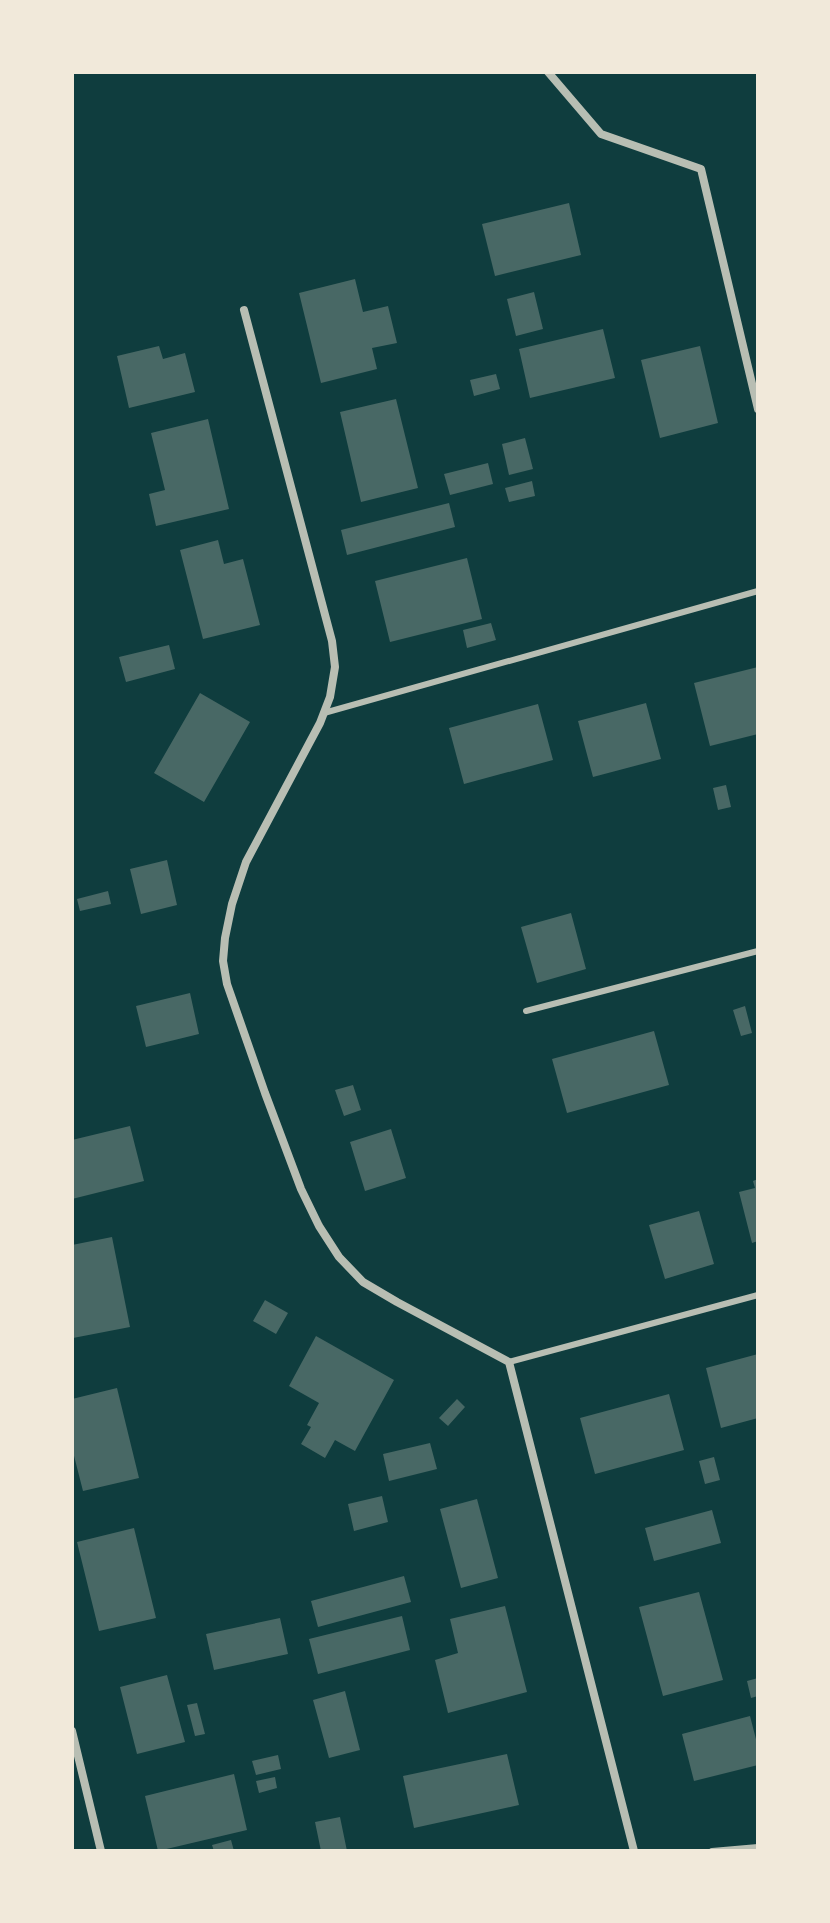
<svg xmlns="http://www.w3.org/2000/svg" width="830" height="1923" viewBox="0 0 830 1923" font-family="Barlow,sans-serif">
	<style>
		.building { fill: #486865 }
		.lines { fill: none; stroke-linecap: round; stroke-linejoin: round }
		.service { stroke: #b8beb3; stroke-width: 6 }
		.minor { stroke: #b8beb3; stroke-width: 8 }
	</style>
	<rect width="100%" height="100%" fill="#0f3d3e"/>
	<path class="building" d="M569,203L581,255L495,276L482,224Z
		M355,279L363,312L388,306L397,343L372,348L377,369L321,383L299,293Z
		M534,292L543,329L516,336L507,299Z
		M603,329L615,378L530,398L519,349Z
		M159,346L163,359L185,353L195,392L129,408L117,356Z
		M700,346L718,423L660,438L641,360Z
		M496,374L500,389L474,396L470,380Z
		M396,399L418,488L361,502L340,412Z
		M208,419L229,509L156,526L149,494L165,490L151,433Z
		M525,438L533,469L509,475L502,444Z
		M488,463L493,484L450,495L444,474Z
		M532,481L535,496L509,502L505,488Z
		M449,503L455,527L347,555L341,530Z
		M218,540L224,564L243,559L260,625L203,639L180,550Z
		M467,558L482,619L390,642L375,581Z
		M491,623L496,640L467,648L463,630Z
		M169,645L175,669L126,682L119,657Z
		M758,667V734L710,746L694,683Z
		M200,693L250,722L204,802L154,773Z
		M646,703L661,759L593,777L578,721Z
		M538,704L553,760L464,784L449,728Z
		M726,785L731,807L718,810L713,788Z
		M167,860L177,905L141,914L130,869Z
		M108,891L111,904L80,911L77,899Z
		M571,913L586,969L537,983L521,927Z
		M190,993L199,1034L146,1047L136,1006Z
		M745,1006L752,1033L741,1036L733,1010Z
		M654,1031L669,1085L567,1113L552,1059Z
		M353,1085L361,1110L344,1116L335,1090Z
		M130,1126L144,1181L72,1199V1140Z
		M391,1129L406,1178L365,1191L350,1142Z
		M758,1179V1241L752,1243L739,1192L755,1188L753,1181Z
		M699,1211L714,1264L665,1279L649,1225Z
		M112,1237L130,1327L73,1338L72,1245Z
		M265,1300L288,1313L276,1334L253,1321Z
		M316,1336L394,1380L355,1451L335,1440L325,1458L301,1444L311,1427L307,1425L319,1403L289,1386Z
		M758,1354V1418L721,1428L706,1368Z
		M117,1388L139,1478L83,1491L72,1448V1399Z
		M669,1394L684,1450L595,1474L580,1418Z
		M457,1399L465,1407L448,1426L439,1418Z
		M430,1443L437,1469L389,1481L383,1454Z
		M714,1457L720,1480L705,1484L699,1461Z
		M382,1496L388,1522L354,1531L348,1504Z
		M477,1499L498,1578L461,1588L440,1509Z
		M712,1510L721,1543L654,1561L645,1528Z
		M134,1528L156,1618L99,1631L77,1542Z
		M404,1576L411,1602L318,1627L311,1601Z
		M699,1592L723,1680L663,1696L639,1607Z
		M505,1606L527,1692L448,1713L435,1660L458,1653L450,1619Z
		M402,1616L410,1650L318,1674L309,1639Z
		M280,1618L288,1654L214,1670L206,1634Z
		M167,1675L185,1742L137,1754L120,1687Z
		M758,1678V1696L751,1698L747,1681Z
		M345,1691L360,1750L329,1758L313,1700Z
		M197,1703L205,1734L195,1736L187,1705Z
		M750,1716L758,1747V1765L694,1781L682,1734Z
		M507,1754L519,1805L414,1828L403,1776Z
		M278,1755L281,1769L256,1775L252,1761Z
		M234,1774L247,1830L158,1851L145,1796Z
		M275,1777L277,1788L259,1793L256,1781Z
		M340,1817L347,1851H321L315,1822Z
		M231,1840L234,1851H214L212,1845Z"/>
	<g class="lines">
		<path class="service" d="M324,713L758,591
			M526,1011L758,951
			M509,1362L758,1295
			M712,1851L758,1847"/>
		<path class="minor" d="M548,72L601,134L701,169L758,409
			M244,310L332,641L335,667L330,697L320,723L246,862L232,904L225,938L223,961L227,984L265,1093L301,1189L319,1226L339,1257L363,1282L397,1302L509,1362L634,1851
			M72,1731L101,1851"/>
	</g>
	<rect width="830" height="1923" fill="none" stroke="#f1e9da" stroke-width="148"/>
</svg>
